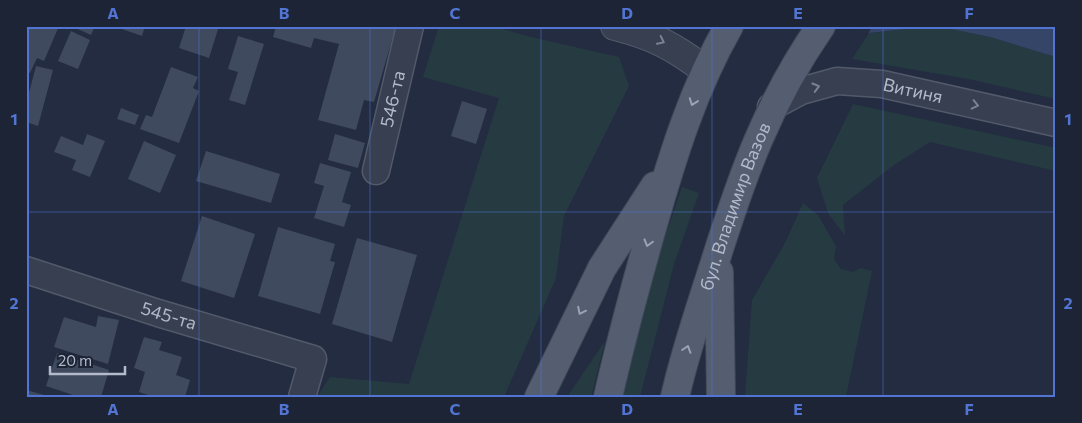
<svg xmlns="http://www.w3.org/2000/svg" width="1082" height="423" viewBox="0 0 1082 423" font-family="Commissioner,sans-serif">
	<style>
		.green { fill: #253b41 }
		.water { fill: #354568 }
		.pier { fill: #232c40 }
		.building { fill: #3f4a5f }
		.lines { fill: none; stroke-linecap: round; stroke-linejoin: round }
		.minor-casing { stroke: #525a6a; stroke-width: 29 }
		.tertiary-casing { stroke: #525a6a; stroke-width: 30 }
		.primary-casing { stroke: #404859; stroke-width: 30 }
		.minor { stroke: #373f50; stroke-width: 26 }
		.tertiary { stroke: #373f50; stroke-width: 28 }
		.primary { stroke: #555d70; stroke-width: 28 }
		.oneway { stroke: #7b8393 }
		.oneway2 { stroke: #9ca3b4 }
		.grid { fill: none; stroke: #5274d3; stroke-width: 1; stroke-opacity: 0.55 }
		.labels { text-anchor: middle; stroke-width: 5; stroke-linejoin: round; paint-order: stroke }
		.street-label { font-size: 18px; fill: #b3baca; stroke: #1c2435 }
		.neatline { fill: none; stroke: #5274d3; stroke-width: 2 }
		.grid-label { font-size: 16px; text-anchor: middle; font-weight: bold; fill: #5274d3 }
	</style>
	<rect width="100%" height="100%" fill="#232c40"/>
	<path class="green" d="M439,26H492L531,37L619,57L629,86L564,216L556,278L504,397H317L330,377L409,384L499,98L423,77Z
		M936,26L990,37L1056,57V99L968,79L852,59L869,33Z
		M853,104L1056,148V171L930,142L894,165L843,205L845,236L828,213L817,178Z
		M682,187L699,193L674,264L640,397H623L653,272Z
		M803,203L818,215L836,246L834,259L841,269L853,272L861,268L872,271L846,397H745L752,300L786,241Z
		M605,341L591,397H567Z"/>
	<path class="water" d="M842,26H934L869,33Z
		M936,26H1056V57L990,37Z"/>
	<path class="pier" d="M839,26H873L867,35Z"/>
	<path class="building" d="M26,26H59L44,61L37,58L30,73L26,71Z
		M71,26H95L91,35Z
		M113,26H145L142,36Z
		M186,26H219L209,58L179,48Z
		M276,26H396L374,102L364,100L356,130L318,120L339,44L314,38L311,48L273,37Z
		M71,31L90,40L78,69L58,61Z
		M238,36L264,44L245,105L229,100L238,72L228,69Z
		M36,66L53,70L38,126L26,122V104Z
		M171,67L198,77L193,88L199,91L179,143L140,129L146,115L152,117Z
		M462,101L487,109L476,144L451,136Z
		M121,108L139,115L135,125L117,119Z
		M87,134L105,141L90,177L72,170L76,160L54,152L61,136L83,145Z
		M335,134L365,143L358,168L328,160Z
		M144,141L176,155L160,193L128,179Z
		M206,151L280,174L271,203L196,181Z
		M320,163L351,172L342,202L351,205L344,227L314,218L324,186L314,183Z
		M202,216L255,234L234,298L181,281Z
		M278,227L335,244L330,261L335,262L320,314L258,296Z
		M357,238L417,255L392,342L332,324Z
		M98,316L119,320L108,364L54,347L64,317L96,327Z
		M144,337L162,342L159,350L182,357L176,375L190,380L185,397H154L139,392L145,372L134,368Z
		M57,353L109,370L101,397H79L46,386Z
		M26,390L48,396V397H26Z"/>
	<g class="lines">
		<defs>
			<g id="minor">
				<path id="s1" d="M771,107L801,91L837,81L882,84L1056,123"/>
				<path id="s2" d="M376,171L410,26"/>
				<path id="s3" d="M26,270L158,313L313,359L302,397"/>
			</g>
			<path id="tertiary" d="M615,26C654,36 673,46 705,70"/>
			<g id="primary">
				<path d="M719,272L721,397"/>
				<path d="M539,397L602,268L655,186"/>
				<path d="M608,397C621,340 636,284 652,228C672,158 693,89 729,26"/>
				<path id="s4" d="M675,397C685,352 700,309 714,265C742,176 767,104 821,26"/>
			</g>
		</defs>
		<use href="#minor" class="minor-casing"/>
		<use href="#tertiary" class="tertiary-casing"/>
		<use href="#primary" class="primary-casing"/>
		<use href="#minor" class="minor"/>
		<use href="#tertiary" class="tertiary"/>
		<use href="#primary" class="primary"/>
	</g>
	<defs><path id="oneway-chevron" d="M-2-3.5L2.5 0L-2 3.5" fill="none" stroke-width="1.6" stroke-linecap="round" stroke-linejoin="round" transform="scale(1.25)"/></defs>
	<g class="oneway">
		<use href="#oneway-chevron" transform="translate(661 41) rotate(26)"/>
		<use href="#oneway-chevron" transform="translate(816 87) rotate(-16)"/>
		<use href="#oneway-chevron" transform="translate(975 105) rotate(13)"/>
	</g>
	<g class="oneway2">
		<use href="#oneway-chevron" transform="translate(693 102) rotate(110)"/>
		<use href="#oneway-chevron" transform="translate(648 243) rotate(106)"/>
		<use href="#oneway-chevron" transform="translate(581 311) rotate(116)"/>
		<use href="#oneway-chevron" transform="translate(687 349) rotate(-72)"/>
	</g>
	<path class="grid" d="M199,26V397M370,26V397M541,26V397M712,26V397M883,26V397M26,212H1056"/>
	<g class="labels">
		<g class="street-label">
			<text dy="6" stroke="none"><textPath href="#s1" startOffset="148">Витиня</textPath></text>
			<text dy="6" stroke="none"><textPath href="#s2" startOffset="74">546-та</textPath></text>
			<text dy="6" stroke="none"><textPath href="#s4" startOffset="200">бул. Владимир Вазов</textPath></text>
			<text dy="6" stroke="none"><textPath href="#s3" startOffset="150">545-та</textPath></text>
		</g>
	</g>
	<rect width="1082" height="423" fill="none" stroke="#1c2435" stroke-width="55"/>
	<path d="M50 366v8h75v-8" fill="none" stroke="#b3baca" stroke-width="2.5"/>
	<text x="58" y="366" font-size="15" fill="#b3baca" stroke="#1c2435" stroke-width="4" paint-order="stroke">20 m</text>
	<rect x="28" y="28" width="1026" height="368" class="neatline"/>
	<g class="grid-label">
		<text x="113" y="19">A</text>
		<text x="284" y="19">B</text>
		<text x="455" y="19">C</text>
		<text x="627" y="19">D</text>
		<text x="798" y="19">E</text>
		<text x="969" y="19">F</text>
		<text x="14" y="125">1</text>
		<text x="1068" y="125">1</text>
		<text x="14" y="309">2</text>
		<text x="1068" y="309">2</text>
		<text x="113" y="415">A</text>
		<text x="284" y="415">B</text>
		<text x="455" y="415">C</text>
		<text x="627" y="415">D</text>
		<text x="798" y="415">E</text>
		<text x="969" y="415">F</text>
	</g>
</svg>
